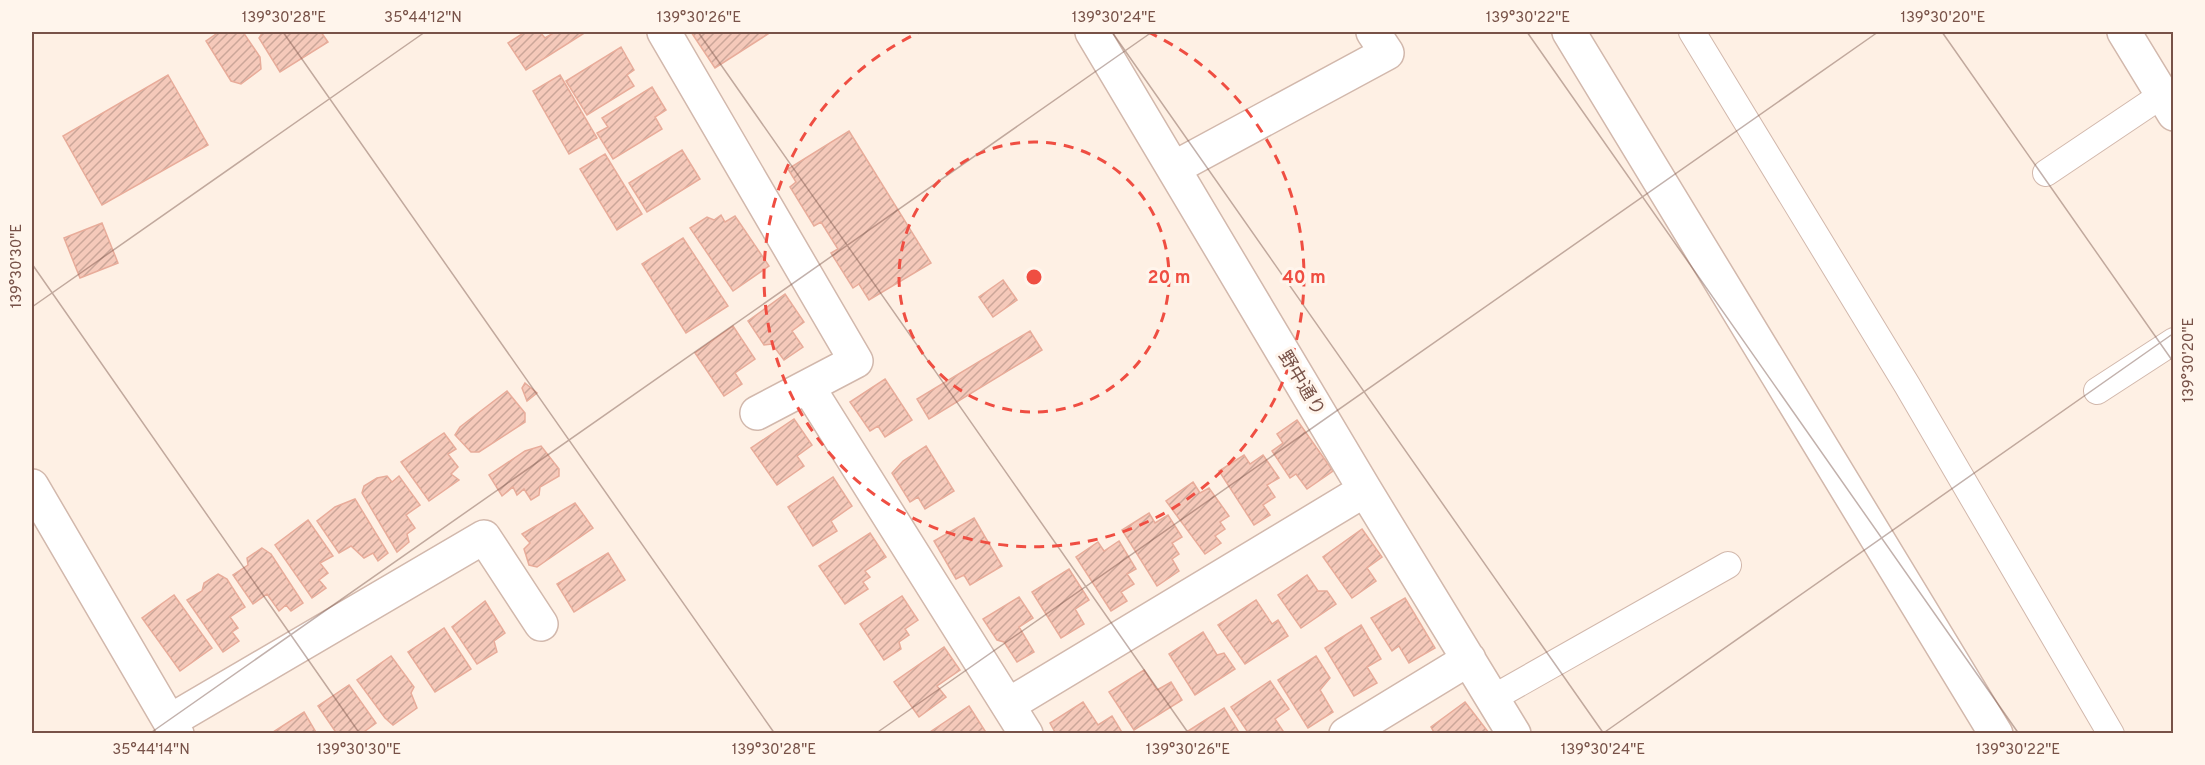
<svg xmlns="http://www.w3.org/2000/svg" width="2205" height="765" viewBox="0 0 2205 765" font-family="Overpass,'Noto Sans JP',sans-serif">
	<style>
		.building { fill: url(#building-hatch); stroke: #e8ac9a; stroke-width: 1.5 }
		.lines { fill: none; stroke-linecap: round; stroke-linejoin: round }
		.service-casing { stroke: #d2b8ac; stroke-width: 28 }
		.minor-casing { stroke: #d2b8ac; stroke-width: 36 }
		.service { stroke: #fff; stroke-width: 26 }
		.minor { stroke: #fff; stroke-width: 33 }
		.ticks { fill: none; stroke: #785248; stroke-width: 1.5; stroke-opacity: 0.45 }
		.ring { fill: none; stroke: #ef4e42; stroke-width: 3; stroke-dasharray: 10 8 }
		.labels { text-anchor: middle; stroke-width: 6; stroke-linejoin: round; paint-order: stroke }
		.street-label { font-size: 18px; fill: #785248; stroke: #fff5ec }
		.centre { fill: #ef4e42; stroke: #fff5ec; stroke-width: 3 }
		.ring-label { font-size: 18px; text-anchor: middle; font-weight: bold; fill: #ef4e42; stroke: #fff5ec; stroke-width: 6; stroke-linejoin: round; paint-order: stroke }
		.neatline { fill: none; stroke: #785248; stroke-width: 2 }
		.ticks-label { font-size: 15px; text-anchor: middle; fill: #785248 }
	</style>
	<defs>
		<pattern id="building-hatch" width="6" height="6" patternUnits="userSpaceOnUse" patternTransform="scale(1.5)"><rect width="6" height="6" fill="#f5c9ba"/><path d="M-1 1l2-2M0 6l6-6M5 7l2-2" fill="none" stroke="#cba699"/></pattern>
	</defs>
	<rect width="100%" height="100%" fill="#fef0e4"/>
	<path class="building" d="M219,32H243L260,57L261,69L241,84L231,81L206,41Z
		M263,32H321L328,42L280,72L259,38Z
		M525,32H540L545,38L555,32H586L526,70L508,43Z
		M691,32H771L715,68Z
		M621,47L634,70L627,75L634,86L587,115L566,81Z
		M168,75L208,145L102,205L63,136Z
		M560,75L597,138L569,154L533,91Z
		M652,87L666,110L655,117L662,129L613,159L597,133L608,127L602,118Z
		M849,131L931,263L869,300L859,284L853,288L831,253L838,249L821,222L814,226L790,187L796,182L788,169Z
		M682,150L700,179L647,212L629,183Z
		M605,154L642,214L617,230L580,169Z
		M721,215L725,222L735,216L769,266L733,291L690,228L707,217L714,220Z
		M102,223L118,263L80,278L64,238Z
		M683,238L728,306L686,333L642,264Z
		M1003,280L1017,300L993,317L979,297Z
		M785,294L804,322L792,331L803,347L784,360L772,344L764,345L748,321Z
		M733,326L755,359L735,373L742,384L724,396L695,353Z
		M1030,331L1042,350L929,419L917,399Z
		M885,379L912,420L885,437L878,426L870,431L850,402Z
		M525,383L537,393L527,401L522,388Z
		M507,391L525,413V422L479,452H471L455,435L460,427Z
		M794,419L812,445L797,456L804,466L777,485L751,448Z
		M1297,420L1333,471L1307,489L1296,474L1290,478L1272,451L1283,443L1277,434Z
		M444,433L456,449L448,454L458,467L451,474L459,480L429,501L401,462Z
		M541,446L559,469V476L540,487L539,495L531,500L524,489L517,495L513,487L502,496L489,475L525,451Z
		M926,446L954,491L925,509L918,497L910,502L892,473L903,461Z
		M1244,455L1250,464L1263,455L1279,478L1267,485L1275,497L1263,505L1270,515L1254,525L1219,471Z
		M387,476L392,482L399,476L420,505L406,515L415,528L407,534L409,542L397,552L362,493L364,486L377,478Z
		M833,477L852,506L831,521L837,531L813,546L788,507Z
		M1193,482L1200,493L1209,488L1229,516L1220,522L1225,529L1215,536L1221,543L1205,554L1166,501Z
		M355,499L388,553L378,561L373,553L364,558L351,546L339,553L317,521L335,507Z
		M575,503L593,528L537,567L529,565L524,549L530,543L522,534Z
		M1149,513L1155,523L1168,515L1182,537L1172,543L1179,554L1172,559L1179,571L1157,586L1122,530Z
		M974,518L1002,566L970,585L964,575L956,579L934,541Z
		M308,520L333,556L320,563L328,573L319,580L326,588L312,598L275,545Z
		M1362,529L1382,557L1367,568L1376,581L1352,598L1323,557Z
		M870,533L886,557L865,571L870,577L863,582L868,589L845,604L819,566Z
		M1119,541L1136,569L1127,574L1134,584L1121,592L1127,601L1111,611L1076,557L1098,542L1104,551Z
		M262,548L271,554L303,603L291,611L286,605L279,611L267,594L253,604L233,575L248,565L247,558Z
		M608,553L625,580L574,612L557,584Z
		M1069,569L1089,600L1075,609L1084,624L1061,638L1032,592Z
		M218,574L227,579L245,607L230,617L238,628L232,632L239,641L223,652L187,600L202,591L204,583Z
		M1307,575L1318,591H1327L1336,604L1301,628L1278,595Z
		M174,595L212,648L180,671L142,618Z
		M902,596L918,620L905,629L909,635L899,642L901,649L884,660L860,624Z
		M1019,597L1033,618L1019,627L1034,652L1017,662L1004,642L997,640L983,619Z
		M1405,598L1435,648L1409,663L1399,646L1392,651L1371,618Z
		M1256,600L1272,624L1278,620L1288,636L1245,664L1218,625Z
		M485,601L505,633L494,641L497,652L477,664L452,627Z
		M1361,625L1381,659L1367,667L1377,683L1354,696L1325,648Z
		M444,628L471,669L435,692L408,652Z
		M1203,632L1217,655L1224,653L1235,669L1195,695L1169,654Z
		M944,647L960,670L937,686L946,697L919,717L894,682Z
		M391,656L414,687L411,693L417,708L393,725L385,718L357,680Z
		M1316,656L1330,678L1320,690L1333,712L1308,728L1278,680Z
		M1144,670L1157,690L1171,682L1182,700L1134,730L1109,692Z
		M1270,681L1289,709L1275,719L1285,734H1249L1231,707Z
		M349,685L376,723L361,734H337L318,706Z
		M1083,702L1098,725L1112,716L1123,734H1056L1050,723Z
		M1465,702L1489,733L1435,734L1431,727Z
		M969,706L987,734H927Z
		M1224,708L1240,734H1185V733Z
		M304,712L317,734H270Z"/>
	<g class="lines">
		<defs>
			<path id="service" d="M1692,32L1907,385L2111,734
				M2046,173L2162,95
				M2097,391L2174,341
				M1493,698L1728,565"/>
			<path id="minor" d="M664,32L856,361L757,413
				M1092,32L1365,490L1514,734
				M1569,32L1996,734
				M2124,32L2174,114
				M1174,168L1387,53L1373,32
				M808,387L1026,734
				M32,486L177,734
				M1008,705L1365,490
				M170,721L484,537L541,624
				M1346,734L1469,659"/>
		</defs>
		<use href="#service" class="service-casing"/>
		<use href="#minor" class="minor-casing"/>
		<use href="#service" class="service"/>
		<use href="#minor" class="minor"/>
	</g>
	<path class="ticks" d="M283,32L775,734M698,32L1189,734M1112,32L1604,734M1527,32L2019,734M1942,32L2174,363M32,264L360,734M32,307L425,32M149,734L1152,32M875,734L1878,32M1602,734L2174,333"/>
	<g class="ring">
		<circle cx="1034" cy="277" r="135"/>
		<path d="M1148 32A270 270 0 1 1 920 32"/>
	</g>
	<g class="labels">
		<g class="street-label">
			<text transform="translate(1302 383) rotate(59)" y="6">野中通り</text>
		</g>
	</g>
	<circle cx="1034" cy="277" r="9" class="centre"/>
	<g class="ring-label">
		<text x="1169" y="283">20 m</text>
		<text x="1304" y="283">40 m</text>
	</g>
	<rect width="2205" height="765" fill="none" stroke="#fff5ec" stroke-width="66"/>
	<rect x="33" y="33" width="2139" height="699" class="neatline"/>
	<g class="ticks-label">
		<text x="284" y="22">139°30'28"E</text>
		<text x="423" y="22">35°44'12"N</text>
		<text x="699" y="22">139°30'26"E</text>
		<text x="1114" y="22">139°30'24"E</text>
		<text x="1528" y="22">139°30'22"E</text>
		<text x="1943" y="22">139°30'20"E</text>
		<text transform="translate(16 266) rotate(-90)" y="5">139°30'30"E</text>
		<text transform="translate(2188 360) rotate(-90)" y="5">139°30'20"E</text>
		<text x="151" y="754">35°44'14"N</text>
		<text x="359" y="754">139°30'30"E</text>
		<text x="774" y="754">139°30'28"E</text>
		<text x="1188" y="754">139°30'26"E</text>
		<text x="1603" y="754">139°30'24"E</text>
		<text x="2018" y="754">139°30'22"E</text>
	</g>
</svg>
